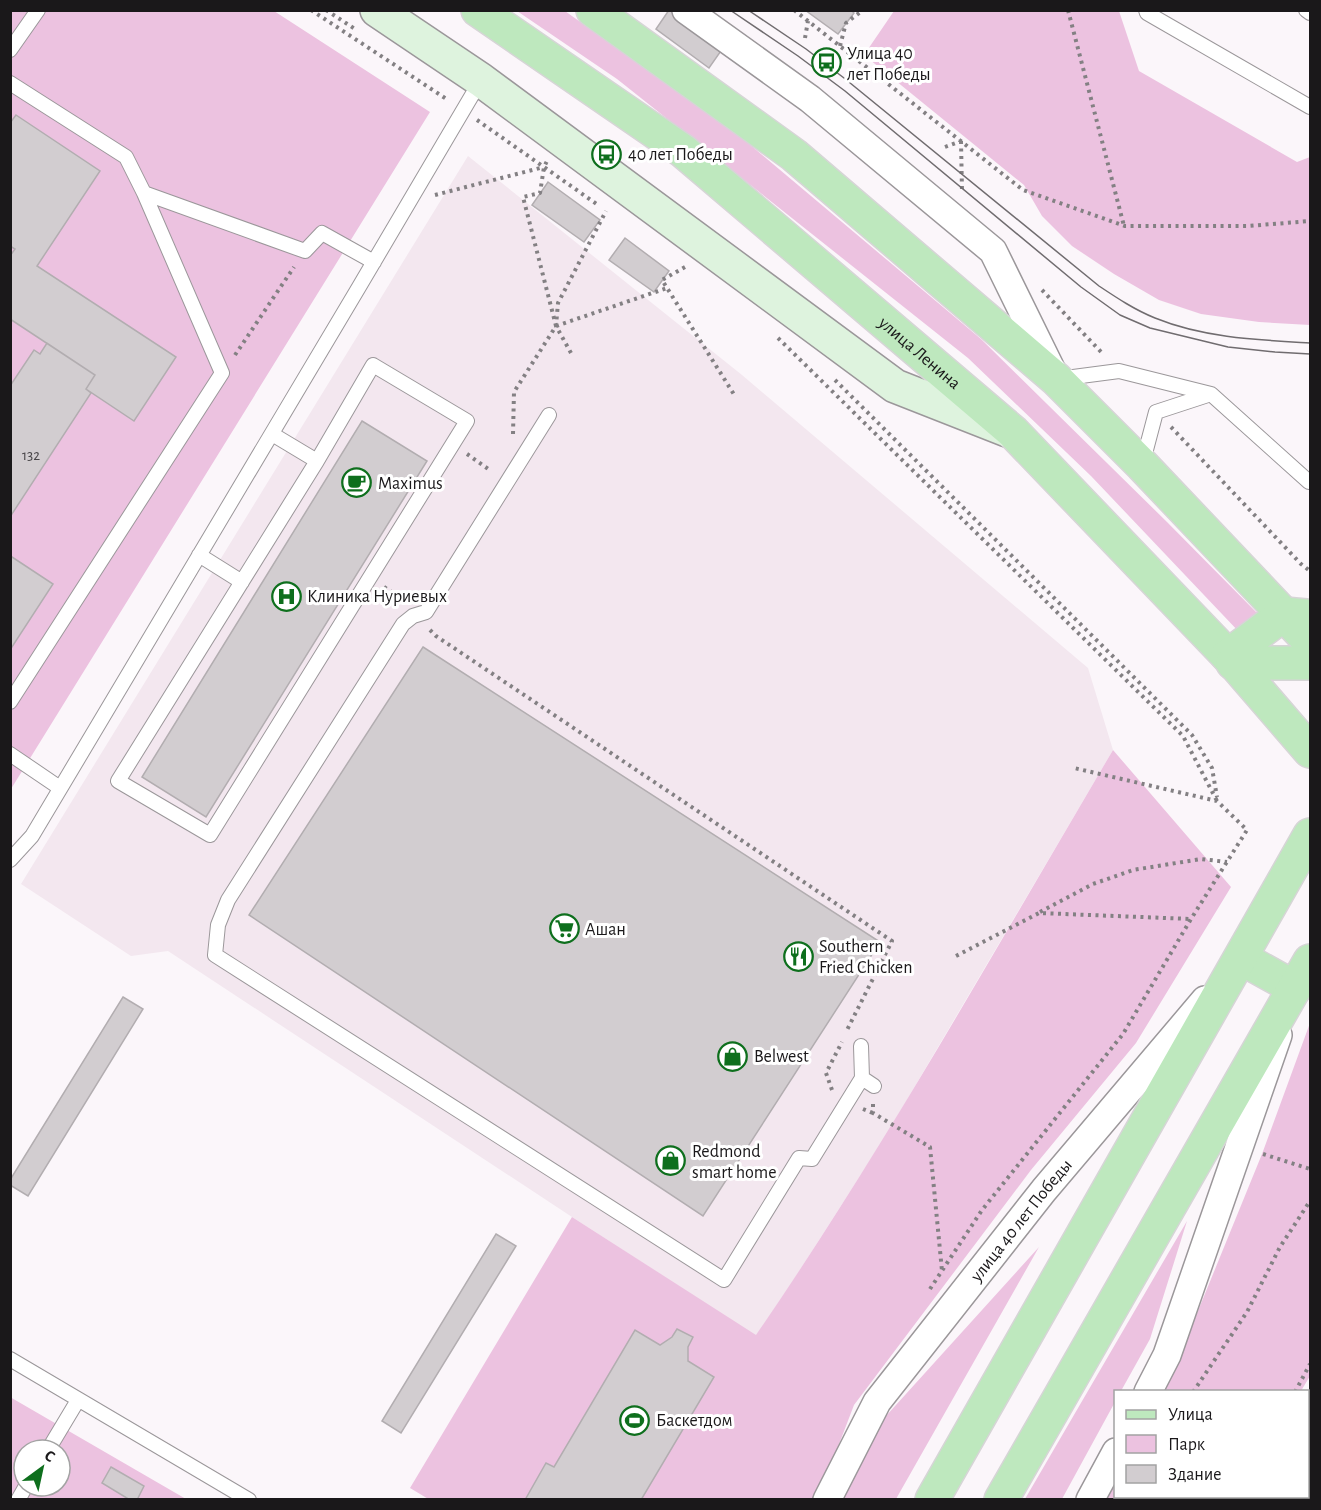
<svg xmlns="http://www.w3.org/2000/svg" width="1321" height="1510" viewBox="0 0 1321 1510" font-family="'Alegreya Sans',sans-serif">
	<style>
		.built { fill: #f3e7ef }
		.green { fill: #ecc2e0; fill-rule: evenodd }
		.building { fill: #d2cdd0; stroke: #b2adb0; stroke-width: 1.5 }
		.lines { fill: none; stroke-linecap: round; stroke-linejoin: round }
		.lane-casing { stroke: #9b979a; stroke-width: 16 }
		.street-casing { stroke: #9b979a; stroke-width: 30 }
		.secondary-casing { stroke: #9b979a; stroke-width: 36 }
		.primary-casing { stroke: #d6d5d6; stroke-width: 36 }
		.path { stroke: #838083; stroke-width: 4; stroke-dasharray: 3 4.5; stroke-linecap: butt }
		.lane { stroke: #fff; stroke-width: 14 }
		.street { stroke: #fff; stroke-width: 27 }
		.secondary { stroke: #def3de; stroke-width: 33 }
		.primary { stroke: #bee8be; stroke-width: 33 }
		.tram { stroke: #706c6f; stroke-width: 1.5 }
		.labels { text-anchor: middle; stroke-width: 6; stroke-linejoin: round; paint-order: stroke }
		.number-label { font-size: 15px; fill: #484548 }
		.poi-label { font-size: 18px; fill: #1a181a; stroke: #fff; text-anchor: start }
		.street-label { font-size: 18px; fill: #1a181a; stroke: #fff }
	</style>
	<rect width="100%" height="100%" fill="#fbf6fa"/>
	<path class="built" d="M468,156L742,375L1088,668L1113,750L885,1137L789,1287L756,1336L572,1217L168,951L131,956L21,884Z"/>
	<path class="green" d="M11,11H274L430,112L11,789Z
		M517,11H565L742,138L981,339L1167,522L1261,617L1241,634L1091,476L968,358L617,79Z
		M894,11H1119L1139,71L1297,162L1310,157V325L1259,322L1201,314L1159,300L1114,274L1072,246L1042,216L1024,185L864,55Z
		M1113,750L1231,887L1136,1043L1031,1170L854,1405L818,1499L430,1500L410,1488L572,1217L756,1335C885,1147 997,946 1113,750Z
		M1310,1023V1376L1301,1391L1161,1392L1180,1355L1262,1154Z
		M1187,1221L1150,1339L1121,1391L1116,1392L1115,1402L1062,1499H1025Z
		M1039,1247L896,1499L842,1500L886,1416Z
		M10,1397L186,1499H11ZM24,1450H60V1486H24Z
		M1115,1480L1116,1496L1234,1497L1232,1500H1105Z"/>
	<path class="building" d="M669,10H672L723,48L709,68L656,29Z
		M805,10H851L854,13L838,34Z
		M16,115L100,171L37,266L176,357L134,421L86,389L95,375L10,319V256L15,249L10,246V123Z
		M548,182L600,220L584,242L532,205Z
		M625,238L669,271L654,292L609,260Z
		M47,343L95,375L86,389L91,393L10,517V386L34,350L40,354Z
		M362,421L427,461L206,817L142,777Z
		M12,557L53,584L10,650V559Z
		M423,647L880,942L703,1216L249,915Z
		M123,997L143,1009L28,1196L10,1185V1180Z
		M496,1234L516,1246L401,1433L382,1421Z
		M677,1329L693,1337L688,1347V1361L714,1377L641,1500H525L546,1463L554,1467L635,1330L660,1345L672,1337Z
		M1310,1409V1500H1255L1257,1496H1308V1414Z
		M111,1467L144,1486L137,1500H130L102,1483Z"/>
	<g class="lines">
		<defs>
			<path id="lane" d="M1146,10L1147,13L1310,107
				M1306,10L1310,13
				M10,50L38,10
				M10,83L126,157L144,193L222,373L10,702
				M144,193L305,251L322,233L374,262
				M373,365L467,421L210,835L118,781L317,461Z
				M1058,379L1119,371L1211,394L1309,482L1310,481
				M549,415L426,612L413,616L403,624L228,900L218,925L215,955L724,1280L799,1158L812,1159L862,1078
				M272,434L317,461
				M1142,465L1156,412L1211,394
				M199,555L242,582
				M10,754L60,788
				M10,860L32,836L359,287L481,80
				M861,1046L862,1078L874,1086
				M10,1359L249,1500
				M48,1450L78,1400
				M18,1500L26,1486"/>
			<g id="street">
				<path d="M686,10L810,99L993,251L1054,375"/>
				<path d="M1148,1392L1167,1355L1278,1035"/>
				<path id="s1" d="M827,1500L877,1402L1044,1190L1205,1000"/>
				<path d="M1090,1500L1116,1452"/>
			</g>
			<path id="secondary" d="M377,10L481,80L895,386L1007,430"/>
			<g id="primary">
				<path id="s2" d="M478,10L683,151L1013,432L1228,656L1310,751"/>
				<path d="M593,10L794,155L1056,379L1142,465L1310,642"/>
				<path d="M1228,656L1284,614L1306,616"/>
				<path d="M1233,663H1310"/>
				<path d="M1241,958L1295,988"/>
				<path d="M932,1500L1310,835"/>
				<path d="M1001,1500L1310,961"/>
			</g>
		</defs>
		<use href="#lane" class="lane-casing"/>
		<use href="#street" class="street-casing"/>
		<use href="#secondary" class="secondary-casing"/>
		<use href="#primary" class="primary-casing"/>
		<path class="path" d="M311,10L448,100
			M326,10L355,29
			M794,10L1023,190L1125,226H1248L1310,221
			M1068,10L1124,226
			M805,38L808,21
			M840,46L846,23L863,10
			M477,120L598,205
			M961,141L962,191
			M945,147L961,141
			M435,195L544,167
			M685,267L662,280L735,396
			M1042,290L1103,354
			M556,326L667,288
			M778,338L1183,736L1217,801
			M571,353L556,326L558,303L606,211
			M235,355L294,267
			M835,380L1192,735L1212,768L1217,797
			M1171,427L1301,564L1310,571
			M513,434L514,392L556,326L523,197L540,193L544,167L547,161
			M467,454L491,471
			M384,587L405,601
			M430,630L436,636L892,941L846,1032
			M1040,912L1093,884L1133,870L1201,859L1227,862
			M956,956L1039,913L1191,919
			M832,1090L826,1073L842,1042
			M873,1104V1113L930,1147L942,1271
			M863,1109L873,1113
			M1263,1154L1310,1169
			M930,1289L982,1210L1123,1034L1191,919L1247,830L1217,801L1074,768
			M1193,1392L1247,1312L1280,1247L1310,1201
			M1295,1392L1310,1364
			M1160,1500V1496
			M1232,1500L1233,1496"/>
		<use href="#lane" class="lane"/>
		<use href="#street" class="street"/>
		<use href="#secondary" class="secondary"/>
		<use href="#primary" class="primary"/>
		<path class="tram" d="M730,10L798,56L845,91L1081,287L1120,315L1150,328L1228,347L1275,352L1310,354
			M748,10L806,49L844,78L1099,286C1117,298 1135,310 1155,318C1204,338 1259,340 1310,343"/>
	</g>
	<defs>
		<symbol id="bus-ring" viewBox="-11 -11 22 22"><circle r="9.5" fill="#fff" stroke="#0e6f1d" stroke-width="1.5"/><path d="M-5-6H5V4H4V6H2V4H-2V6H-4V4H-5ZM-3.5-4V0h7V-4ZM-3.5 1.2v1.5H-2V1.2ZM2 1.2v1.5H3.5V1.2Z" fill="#0e6f1d"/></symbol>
		<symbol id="cafe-ring" viewBox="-11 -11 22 22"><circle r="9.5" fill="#fff" stroke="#0e6f1d" stroke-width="1.5"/><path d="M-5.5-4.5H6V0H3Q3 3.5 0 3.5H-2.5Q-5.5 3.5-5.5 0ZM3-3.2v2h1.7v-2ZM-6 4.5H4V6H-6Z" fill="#0e6f1d"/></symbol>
		<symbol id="hospital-ring" viewBox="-11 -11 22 22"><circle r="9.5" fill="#fff" stroke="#0e6f1d" stroke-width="1.5"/><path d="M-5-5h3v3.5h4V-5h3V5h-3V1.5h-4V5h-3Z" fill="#0e6f1d"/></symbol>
		<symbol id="supermarket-ring" viewBox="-11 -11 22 22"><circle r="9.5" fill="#fff" stroke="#0e6f1d" stroke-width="1.5"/><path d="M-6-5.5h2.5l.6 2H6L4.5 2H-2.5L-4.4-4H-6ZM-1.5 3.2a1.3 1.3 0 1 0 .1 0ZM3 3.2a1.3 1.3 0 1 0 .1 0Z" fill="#0e6f1d"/></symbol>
		<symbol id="restaurant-ring" viewBox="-11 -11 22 22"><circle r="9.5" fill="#fff" stroke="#0e6f1d" stroke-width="1.5"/><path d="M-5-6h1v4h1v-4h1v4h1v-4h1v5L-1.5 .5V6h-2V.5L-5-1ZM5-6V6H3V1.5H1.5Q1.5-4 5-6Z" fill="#0e6f1d"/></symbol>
		<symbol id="shop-ring" viewBox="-11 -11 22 22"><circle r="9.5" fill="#fff" stroke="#0e6f1d" stroke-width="1.5"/><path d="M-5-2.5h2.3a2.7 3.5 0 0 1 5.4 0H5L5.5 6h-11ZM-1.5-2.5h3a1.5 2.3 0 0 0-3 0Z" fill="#0e6f1d"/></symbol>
		<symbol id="stadium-ring" viewBox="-11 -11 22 22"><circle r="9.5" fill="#fff" stroke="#0e6f1d" stroke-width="1.5"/><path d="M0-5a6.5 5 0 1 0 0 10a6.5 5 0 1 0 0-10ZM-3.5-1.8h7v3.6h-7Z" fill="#0e6f1d"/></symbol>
	</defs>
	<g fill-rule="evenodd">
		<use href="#bus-ring" x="810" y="46" width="33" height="33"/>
		<use href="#bus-ring" x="590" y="138" width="33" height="33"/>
		<use href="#cafe-ring" x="340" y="466" width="33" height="33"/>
		<use href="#hospital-ring" x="270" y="580" width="33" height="33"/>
		<use href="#supermarket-ring" x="548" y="912" width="33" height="33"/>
		<use href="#restaurant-ring" x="782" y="940" width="33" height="33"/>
		<use href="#shop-ring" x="716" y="1040" width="33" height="33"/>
		<use href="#shop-ring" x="654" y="1144" width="33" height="33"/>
		<use href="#stadium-ring" x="618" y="1404" width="33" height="33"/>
	</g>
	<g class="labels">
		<g class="number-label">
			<text x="31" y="460">132</text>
		</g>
		<g class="poi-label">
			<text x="847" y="59">Улица 40<tspan x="847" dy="21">лет Победы</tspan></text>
			<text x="628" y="160">40 лет Победы</text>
			<text x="378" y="489">Maximus</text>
			<text x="307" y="602">Клиника Нуриевых</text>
			<text x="585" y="935">Ашан</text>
			<text x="819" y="952">Southern<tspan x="819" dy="21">Fried Chicken</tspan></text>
			<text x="754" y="1062">Belwest</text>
			<text x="692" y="1157">Redmond<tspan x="692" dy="21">smart home</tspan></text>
			<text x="656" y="1426">Баскетдом</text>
		</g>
		<g class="street-label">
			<text dy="6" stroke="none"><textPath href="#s2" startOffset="560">улица Ленина</textPath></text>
			<text dy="6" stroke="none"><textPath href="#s1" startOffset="342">улица 40 лет Победы</textPath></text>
		</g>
	</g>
	<rect width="1321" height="1510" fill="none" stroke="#1a181a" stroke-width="24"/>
	<rect x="1114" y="1390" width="195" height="108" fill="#ffffff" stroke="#a3a3a3" stroke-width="1.5"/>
	<rect x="1126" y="1410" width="30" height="9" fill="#bee8be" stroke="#a3a3a3" stroke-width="1.5"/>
	<text x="1168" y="1420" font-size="18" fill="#1a181a">Улица</text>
	<rect x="1126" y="1435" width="30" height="18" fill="#ecc2e0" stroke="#a3a3a3" stroke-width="1.5"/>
	<text x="1168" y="1450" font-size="18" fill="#1a181a">Парк</text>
	<rect x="1126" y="1465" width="30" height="18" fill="#d2cdd0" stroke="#a3a3a3" stroke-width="1.5"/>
	<text x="1168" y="1480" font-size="18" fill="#1a181a">Здание</text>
	<g transform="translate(42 1468) rotate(33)"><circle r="28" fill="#ffffff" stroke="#a3a3a3" stroke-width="1.5"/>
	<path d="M0-4.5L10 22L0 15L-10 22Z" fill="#0e6f1d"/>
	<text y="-9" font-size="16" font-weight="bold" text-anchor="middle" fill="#1a181a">С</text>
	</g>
</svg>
